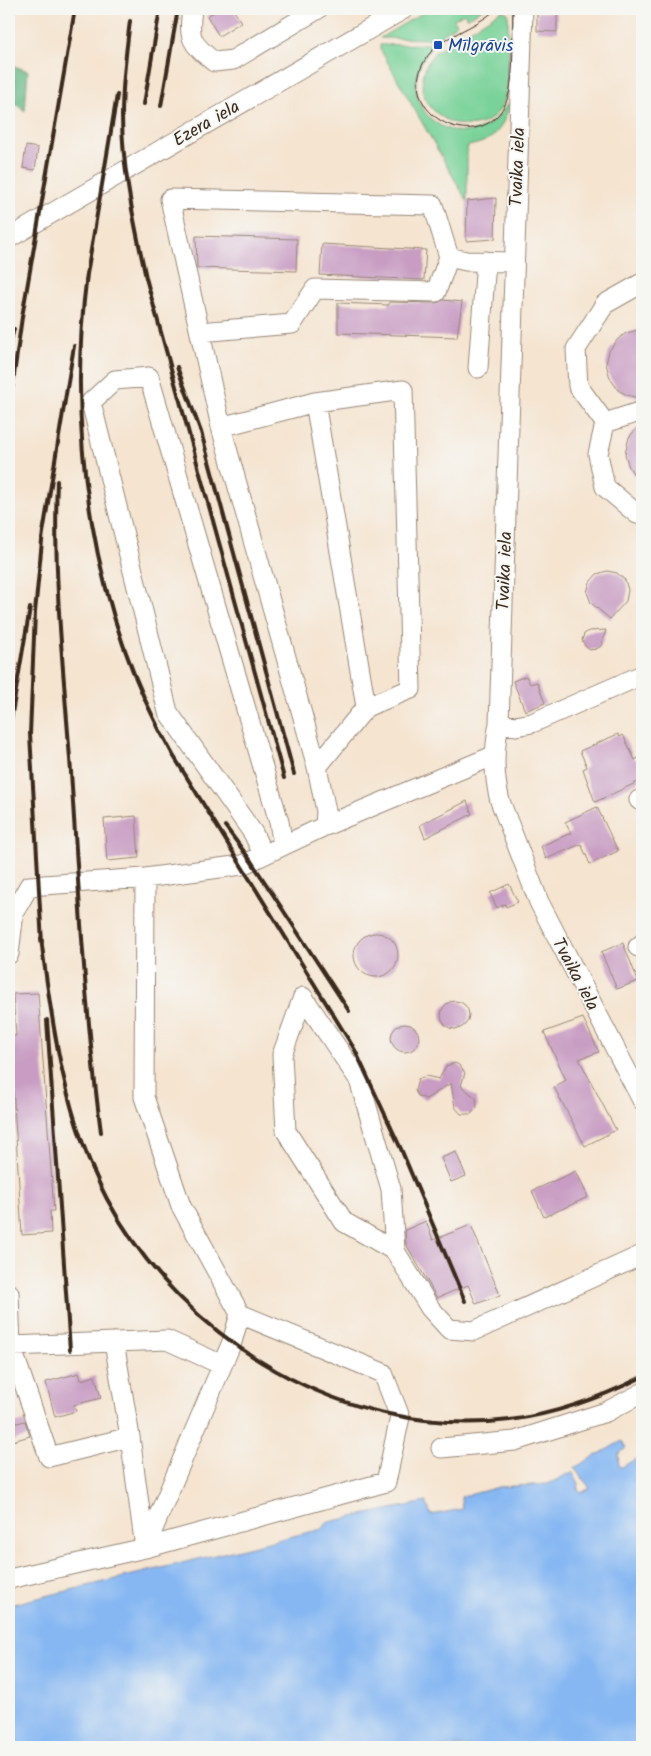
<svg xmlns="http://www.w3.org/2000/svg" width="651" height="1756" viewBox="0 0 651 1756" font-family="Kalam,sans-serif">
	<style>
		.green { fill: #79d299; stroke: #5a7e5c }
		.forest { fill: #62b481; stroke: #4e6f50 }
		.water { fill: #86b7f2; stroke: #607088 }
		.building { fill: #c89cc3 }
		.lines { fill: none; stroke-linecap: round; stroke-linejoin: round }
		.minor-casing { stroke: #988777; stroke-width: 21 }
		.minor { stroke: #fff; stroke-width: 19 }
		.tram { stroke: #3b2a1e; stroke-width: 1 }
		.rail { stroke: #3b2a1e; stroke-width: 4 }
		.transit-dot { fill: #1a4fb4; stroke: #f6f6f2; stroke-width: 2 }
		.labels { text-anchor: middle; stroke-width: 4; stroke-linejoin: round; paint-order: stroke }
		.transit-label { font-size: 18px; fill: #164399; stroke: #f6f6f2; text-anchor: start }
		.street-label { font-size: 18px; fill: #3b2a1e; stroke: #f6f6f2 }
	</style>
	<rect width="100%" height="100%" fill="#f6f6f2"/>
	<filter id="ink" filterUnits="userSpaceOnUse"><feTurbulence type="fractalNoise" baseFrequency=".02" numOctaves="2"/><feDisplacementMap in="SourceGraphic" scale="10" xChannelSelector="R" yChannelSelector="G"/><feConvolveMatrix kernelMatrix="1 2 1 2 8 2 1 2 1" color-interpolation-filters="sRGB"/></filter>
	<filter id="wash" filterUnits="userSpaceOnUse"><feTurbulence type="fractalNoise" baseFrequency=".0096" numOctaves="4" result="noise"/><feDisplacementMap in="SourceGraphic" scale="20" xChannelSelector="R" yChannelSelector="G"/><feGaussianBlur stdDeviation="1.12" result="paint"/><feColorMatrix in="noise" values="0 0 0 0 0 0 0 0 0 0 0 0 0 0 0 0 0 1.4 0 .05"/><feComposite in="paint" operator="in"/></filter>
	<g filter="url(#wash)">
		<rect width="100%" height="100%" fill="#f5e4d0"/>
		<path class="green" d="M429,9H483L467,18L464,13L454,19L457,24L436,39L380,38Z
			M502,10L508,13C508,39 512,77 504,101C484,155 390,111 434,53Z
			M430,44L431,47C380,112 473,167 507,104L510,105C501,130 495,142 467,146V201L380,49V45Z"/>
		<path class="forest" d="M9,64L28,71L25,111L14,103L9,146Z"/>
		<path class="water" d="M622,1441L626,1448L618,1454L619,1466L622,1467L642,1455V1747H9V1605L322,1529L328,1522L426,1502L431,1515L462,1509L461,1497L499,1487L548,1484L572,1472L579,1483L578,1490L581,1493L590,1488L574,1468Z"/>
		<g id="blocks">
			<path class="building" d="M219,9H233L241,22L219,36L207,16Z
				M537,12H557V32L537,31Z
				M26,146L38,148L35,170L23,168Z
				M496,198L495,239L466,241L467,201Z
				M196,236L297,239L296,271L197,268Z
				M322,244L426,250L424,280L320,275Z
				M443,300L462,302L457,337L338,333V303L389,305V302L436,303Z
				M642,329V399L627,395L618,390L610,378L606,364L609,351L618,339L626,333Z
				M642,423V487L629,467L625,454L629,437Z
				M607,571L617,573L625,580L628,590L626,601L610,619L591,603L587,592L590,582L597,574Z
				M606,630L601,646L596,649L590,650L585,646L582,640L584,634L589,631Z
				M526,676L530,684L537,682L545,703L525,711L513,681Z
				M618,734L620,737L623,735L635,760L642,756V780L595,802L583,769L587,767L580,751Z
				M467,801L472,814L425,838L420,825Z
				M597,807L618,851L590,864L581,844L546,859L541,846L571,833L565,822Z
				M136,816L139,858L107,861L104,819Z
				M509,884L518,902L506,907L505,904L497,908L490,893Z
				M354 955a22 22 0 1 1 44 0a22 22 0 1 1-44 0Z
				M623,943L638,981L617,989L601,952Z
				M38,993L54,1211H50L51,1233L22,1235L10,1036H16L13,994Z
				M441 1015a14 14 0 1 1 28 0a14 14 0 1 1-28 0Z
				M583,1018L599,1052L579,1059L616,1130L585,1146L554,1087L566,1080L544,1032Z
				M391 1038a14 14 0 1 1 28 0a14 14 0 1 1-28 0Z
				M455,1063L459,1065L465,1073L461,1086L476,1098L477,1107L471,1114H461L455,1107L451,1083L426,1099L418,1096L415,1091L418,1079L426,1076L439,1079L446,1066Z
				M456,1152L466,1176L451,1182L441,1158Z
				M576,1171L588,1197L544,1217L532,1191Z
				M426,1221L433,1240L471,1225L500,1295L476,1304L468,1285L437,1298L406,1244L405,1230Z
				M79,1373L81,1380L95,1376L101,1398L74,1405L76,1411L55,1417L46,1382Z
				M25,1421L30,1436L9,1442V1425Z"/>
		</g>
	</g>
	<g filter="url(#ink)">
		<use href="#blocks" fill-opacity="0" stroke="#988777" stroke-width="1"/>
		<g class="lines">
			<defs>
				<path id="minor" d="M192,9C188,39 191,43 214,62L233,60L318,9
					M523,9L499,723C494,751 493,774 500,801L539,902L642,1100
					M9,238L404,9
					M200,332L292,324L315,289L436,292L449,257
					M478,368L486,261
					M315,402L366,707L317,767
					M642,411L605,423L598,454L605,487L637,514L642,515
					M605,423L578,386L576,349L605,304L642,283
					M221,427L170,199L433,205L449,257L466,261L513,262
					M499,723L516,726L532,723L642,675
					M639,800L642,799
					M325,826L326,811L317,767L221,427L315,402L403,390L411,689L366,707
					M263,854L253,833L168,712L91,402L115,380L149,377L279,822L283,845
					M145,878L144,1097L181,1206L240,1314L232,1342L145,1548L386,1482L400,1417L383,1373L240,1314
					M638,947L642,944
					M9,954L14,912L29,886L145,878L242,865L325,826L493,756
					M395,1251L391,1189L359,1080L303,997L282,1055L286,1131L344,1222L395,1251L430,1308L449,1329L474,1331L642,1255
					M9,1293L11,1346L49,1457L130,1437L145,1548L9,1579
					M114,1342L130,1437
					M9,1349L11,1346L167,1340L222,1365
					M441,1448L515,1441L606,1412L642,1393"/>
			</defs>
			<use href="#minor" class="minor-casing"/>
			<use href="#minor" class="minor"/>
			<path class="tram" d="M496,9C476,29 440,35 425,60C392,116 487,161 508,97C515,75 512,33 513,9"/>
			<path class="rail" d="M130,21C126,52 122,84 122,116C122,171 135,225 146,278L284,778
				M144,104L160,9
				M161,106L178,9
				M87,274C66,435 92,613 173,755L355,1050L401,1149L465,1301
				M86,280L117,95
				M9,347L14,329
				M177,367L201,432L294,774
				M9,411L22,317L75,9
				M57,481C53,578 64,675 71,772C79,892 85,1013 101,1132
				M42,539L74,346
				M9,731L30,608
				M225,826L251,861L349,1011
				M41,938C52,1026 65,1119 107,1199C184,1342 346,1440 510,1420C556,1414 600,1398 642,1377
				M42,943L30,734L35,612L43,531
				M47,1020L70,1350"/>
		</g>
	</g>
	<rect class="transit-dot" x="433" y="40" width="10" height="10" rx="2.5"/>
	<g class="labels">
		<g class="transit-label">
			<text x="448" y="51">Mīlgrāvis</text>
		</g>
		<g class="street-label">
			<text transform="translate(206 123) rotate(-30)" y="6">Ezera iela</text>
			<text transform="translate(517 167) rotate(-88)" y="6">Tvaika iela</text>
			<text transform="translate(504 571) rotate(-88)" y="6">Tvaika iela</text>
			<text transform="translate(576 974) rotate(62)" y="6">Tvaika iela</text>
		</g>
	</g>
	<rect width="651" height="1756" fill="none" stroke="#f6f6f2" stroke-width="30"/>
</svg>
